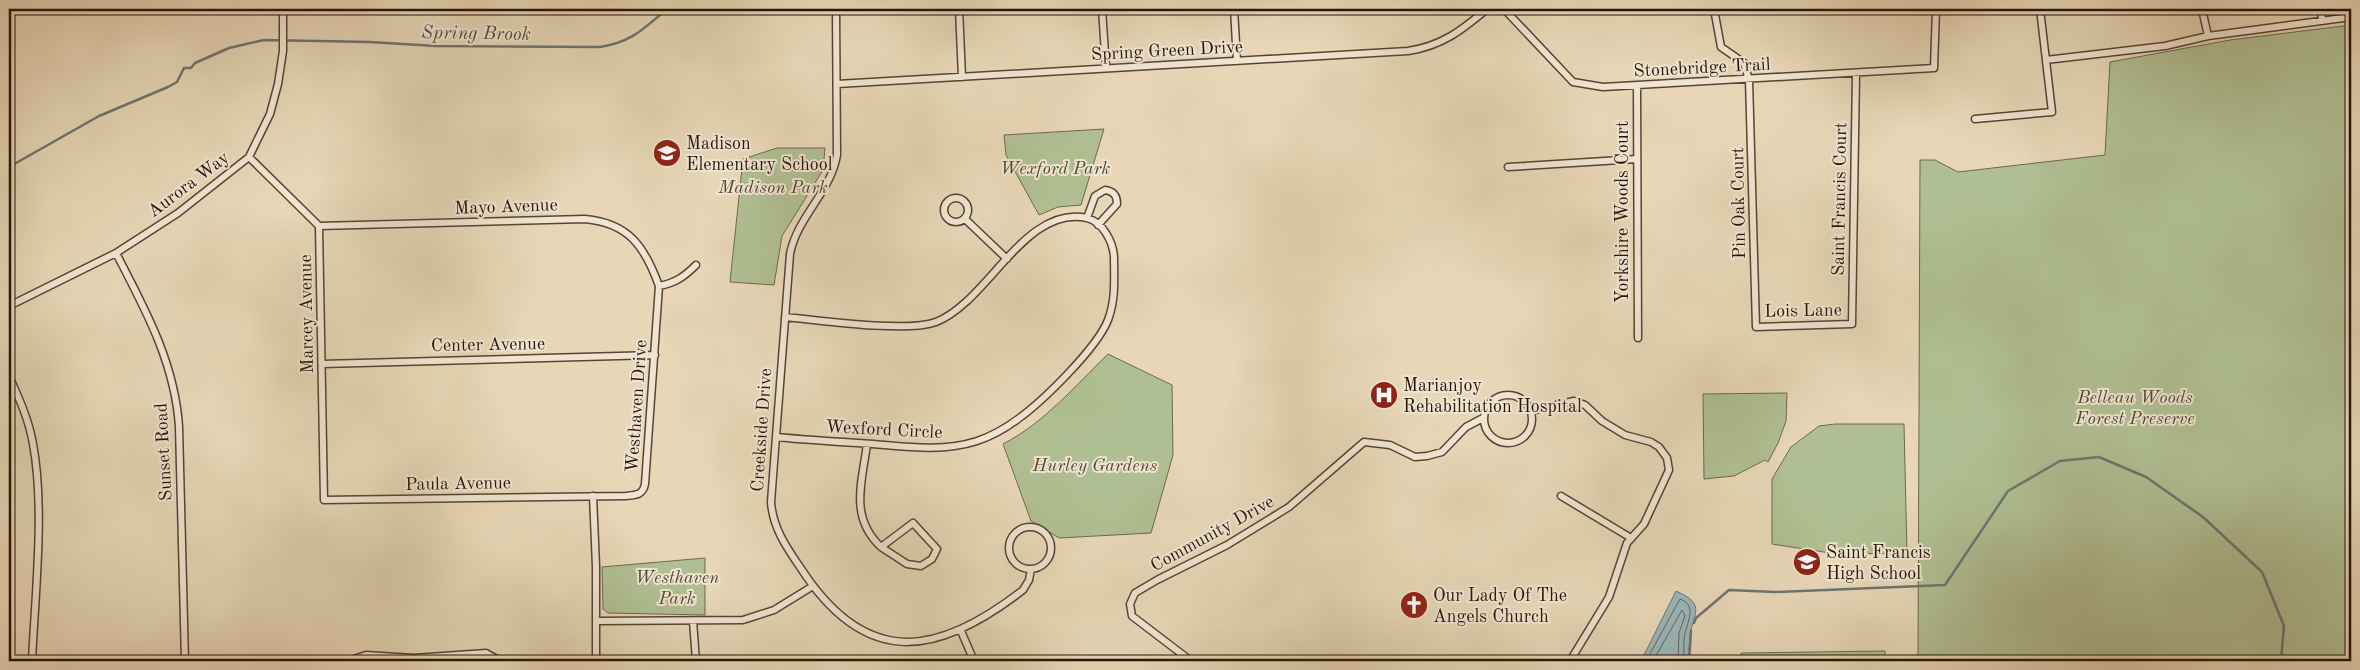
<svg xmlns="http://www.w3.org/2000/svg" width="2360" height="670" viewBox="0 0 2360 670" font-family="'Old Standard TT',serif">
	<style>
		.green { fill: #b0bf93; stroke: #6c694e }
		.water { fill: #9bb7b9; stroke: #6d7572 }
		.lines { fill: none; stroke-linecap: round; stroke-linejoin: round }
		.shore { stroke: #626560; stroke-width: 1 }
		.stream { stroke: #6d7572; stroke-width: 2.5 }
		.minor-casing { stroke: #584434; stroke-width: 9 }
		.minor { stroke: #efe5d0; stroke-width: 6 }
		.labels { text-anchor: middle; stroke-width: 4; stroke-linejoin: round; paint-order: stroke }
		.street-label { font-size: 18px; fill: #291308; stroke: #efe5d0 }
		.poi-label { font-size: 18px; fill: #291308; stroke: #efe5d0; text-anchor: start }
		.park-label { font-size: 18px; font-style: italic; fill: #524732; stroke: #efe5d0 }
		.water-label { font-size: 19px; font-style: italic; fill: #514c46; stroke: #efe5d0 }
	</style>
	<rect width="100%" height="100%" fill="#e7d7b7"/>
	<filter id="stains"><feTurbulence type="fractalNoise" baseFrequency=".004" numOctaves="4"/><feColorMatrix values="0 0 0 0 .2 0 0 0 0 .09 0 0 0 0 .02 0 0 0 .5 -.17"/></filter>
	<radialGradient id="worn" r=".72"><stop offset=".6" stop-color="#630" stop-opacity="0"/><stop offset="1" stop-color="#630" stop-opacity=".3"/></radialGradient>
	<path class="green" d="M2351,25V661H1918L1920,160H1935L1958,172L2105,155L2110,62L2230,40Z
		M1104,129L1081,205L1058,207L1039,215L1006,155L1004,135Z
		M777,148H825L823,170L782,236L774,285L730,282L743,159Z
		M1108,354L1172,385L1173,455L1151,533L1059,538L1031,521L1003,444C1044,423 1075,386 1108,354Z
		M1787,393L1786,421L1778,443L1768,462L1765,460L1734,476L1704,479L1703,394Z
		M1835,424H1904L1907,554L1830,553L1772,544V479L1791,447L1819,426Z
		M705,558V615L608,613L603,609L602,567Z
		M1885,651V661H1741V653Z"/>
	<path class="water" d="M1676,591C1708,605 1692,614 1690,637C1689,645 1689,653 1689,661H1641Z"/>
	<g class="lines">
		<path class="shore" d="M1646,661L1680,599C1697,605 1688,621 1685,633C1683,642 1684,652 1684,661
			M1653,661L1682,610L1685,616L1679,633L1678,661"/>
		<path class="stream" d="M9,167L99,116L168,87L177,82L184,68H191L195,63L229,48L264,40L370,42L436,46L600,47C632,42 643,29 667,9
			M1694,623L1696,618L1729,590L1775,592L1945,585L2008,491L2060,461L2099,457L2146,477L2203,517L2262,572L2284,626L2281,661
			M1689,661L1691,631"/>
		<defs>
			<path id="minor" d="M836,9L837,155C831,192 797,217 790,254L771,502C773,531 790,552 806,576C871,670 942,653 1023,590L1029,580L1031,569
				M959,9L962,77
				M1102,9L1106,68
				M1234,9L1237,61
				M1504,9L1573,82L1603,87L1934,68L1936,9
				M1714,9L1721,47L1744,63L1749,80L1756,327L1852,324L1856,74
				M2202,9L2208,36
				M2321,9L2322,21
				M2046,60L2165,46L2208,36L2351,17
				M837,84L1408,51C1442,46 1462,30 1487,9
				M1637,86L1638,338
				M1975,119L2052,112L2040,9
				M249,157L319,226L324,500L626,496C636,495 643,495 645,484L659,286C645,247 629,223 585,219L319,226
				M1508,167L1637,159
				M944 210a12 12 0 1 1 24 0a12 12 0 1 1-24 0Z
				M1087,218L1095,196L1105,190C1113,191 1117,195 1117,204L1098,225
				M965,219L1007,259
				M116,253C145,309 175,363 179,427L185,661
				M659,286C675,283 684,277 696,265
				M9,306L116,253L178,213L249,157L270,114L278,84L283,51V9
				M322,364L655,355
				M9,376C19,398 29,420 33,444C45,508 35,595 32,661
				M1484 419a24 24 0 1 1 48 0a24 24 0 1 1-48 0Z
				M1531,411L1574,401L1585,405L1602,421L1625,435L1651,442L1659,447L1667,458L1669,470L1644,524L1627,543L1609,597L1570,661
				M776,437C808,440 840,442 873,444C908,447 943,452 977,441C992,436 1006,428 1018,419C1043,401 1097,348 1108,320C1116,299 1114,278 1114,257C1113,242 1103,222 1087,218C1025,204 988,302 936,322C906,333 820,320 785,317
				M867,444C862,483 849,517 881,547
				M593,496L596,566V661
				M1561,496L1631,538
				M913,523L937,549L932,559L921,566L907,564L881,547Z
				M1009 548a21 21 0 1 1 42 0a21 21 0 1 1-42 0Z
				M597,621L743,620L774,610L813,586
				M693,621L696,661
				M961,631L974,661
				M348,661L366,655L414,658L486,653L500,661
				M1191,661L1132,616L1130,604L1135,593L1157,580L1227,545L1289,507L1364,442L1390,445L1415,457L1427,456L1442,452L1466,427L1483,418"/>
		</defs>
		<use href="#minor" class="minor-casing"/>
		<use href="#minor" class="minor"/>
	</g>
	<defs>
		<symbol id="school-disc" viewBox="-11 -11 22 22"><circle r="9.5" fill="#8f2418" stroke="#efe5d0"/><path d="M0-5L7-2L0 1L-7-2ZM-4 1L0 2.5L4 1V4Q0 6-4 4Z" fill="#fff"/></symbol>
		<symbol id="hospital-disc" viewBox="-11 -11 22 22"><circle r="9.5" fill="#8f2418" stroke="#efe5d0"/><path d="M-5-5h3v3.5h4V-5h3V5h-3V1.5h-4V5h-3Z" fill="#fff"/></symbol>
		<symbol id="church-disc" viewBox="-11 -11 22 22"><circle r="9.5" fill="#8f2418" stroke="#efe5d0"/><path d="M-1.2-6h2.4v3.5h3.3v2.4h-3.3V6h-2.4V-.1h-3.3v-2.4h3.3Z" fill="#fff"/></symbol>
	</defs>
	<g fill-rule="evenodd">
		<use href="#school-disc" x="651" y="137" width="32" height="32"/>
		<use href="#hospital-disc" x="1368" y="379" width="32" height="32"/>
		<use href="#school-disc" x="1791" y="546" width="32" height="32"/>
		<use href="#church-disc" x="1398" y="589" width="32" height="32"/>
	</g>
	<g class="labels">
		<g class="street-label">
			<text transform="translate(1167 50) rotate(-3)" y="6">Spring Green Drive</text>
			<text transform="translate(1702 67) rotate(-3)" y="6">Stonebridge Trail</text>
			<text transform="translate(188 184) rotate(-37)" y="6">Aurora Way</text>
			<text transform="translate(1839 199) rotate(-89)" y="6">Saint Francis Court</text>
			<text transform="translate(1738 203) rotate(-91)" y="6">Pin Oak Court</text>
			<text transform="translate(506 206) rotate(-2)" y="6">Mayo Avenue</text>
			<text transform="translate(1622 212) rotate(-90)" y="6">Yorkshire Woods Court</text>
			<text transform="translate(1803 310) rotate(-1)" y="6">Lois Lane</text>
			<text transform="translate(306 314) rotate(-91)" y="6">Marcey Avenue</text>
			<text transform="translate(488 344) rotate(-1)" y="6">Center Avenue</text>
			<text transform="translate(636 406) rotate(-86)" y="6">Westhaven Drive</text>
			<text transform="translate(884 429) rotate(3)" y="6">Wexford Circle</text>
			<text transform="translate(761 430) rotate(-86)" y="6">Creekside Drive</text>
			<text transform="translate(163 452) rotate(-93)" y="6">Sunset Road</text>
			<text transform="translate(458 483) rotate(-1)" y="6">Paula Avenue</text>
			<text transform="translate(1212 533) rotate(-29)" y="6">Community Drive</text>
		</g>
		<g class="poi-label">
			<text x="686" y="149">Madison<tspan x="686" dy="21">Elementary School</tspan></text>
			<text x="1403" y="391">Marianjoy<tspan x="1403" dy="21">Rehabilitation Hospital</tspan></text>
			<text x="1826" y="558">Saint Francis<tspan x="1826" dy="21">High School</tspan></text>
			<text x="1433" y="601">Our Lady Of The<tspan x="1433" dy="21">Angels Church</tspan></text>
		</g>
		<g class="park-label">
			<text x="1055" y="174">Wexford Park</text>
			<text x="773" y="193">Madison Park</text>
			<text x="2135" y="403">Belleau Woods<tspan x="2135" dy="21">Forest Preserve</tspan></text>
			<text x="1095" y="471">Hurley Gardens</text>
			<text x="677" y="583">Westhaven<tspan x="677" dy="21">Park</tspan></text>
		</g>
		<g class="water-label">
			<text transform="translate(476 32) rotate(1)" y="7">Spring Brook</text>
		</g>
	</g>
	<rect width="2360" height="670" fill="none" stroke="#e7d7b7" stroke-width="30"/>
	<rect x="10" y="10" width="2340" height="650" fill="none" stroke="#291308" stroke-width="2.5"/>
	<rect x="15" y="15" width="2330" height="640" fill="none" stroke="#291308"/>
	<rect width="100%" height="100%" filter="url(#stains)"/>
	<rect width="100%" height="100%" fill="url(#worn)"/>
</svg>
